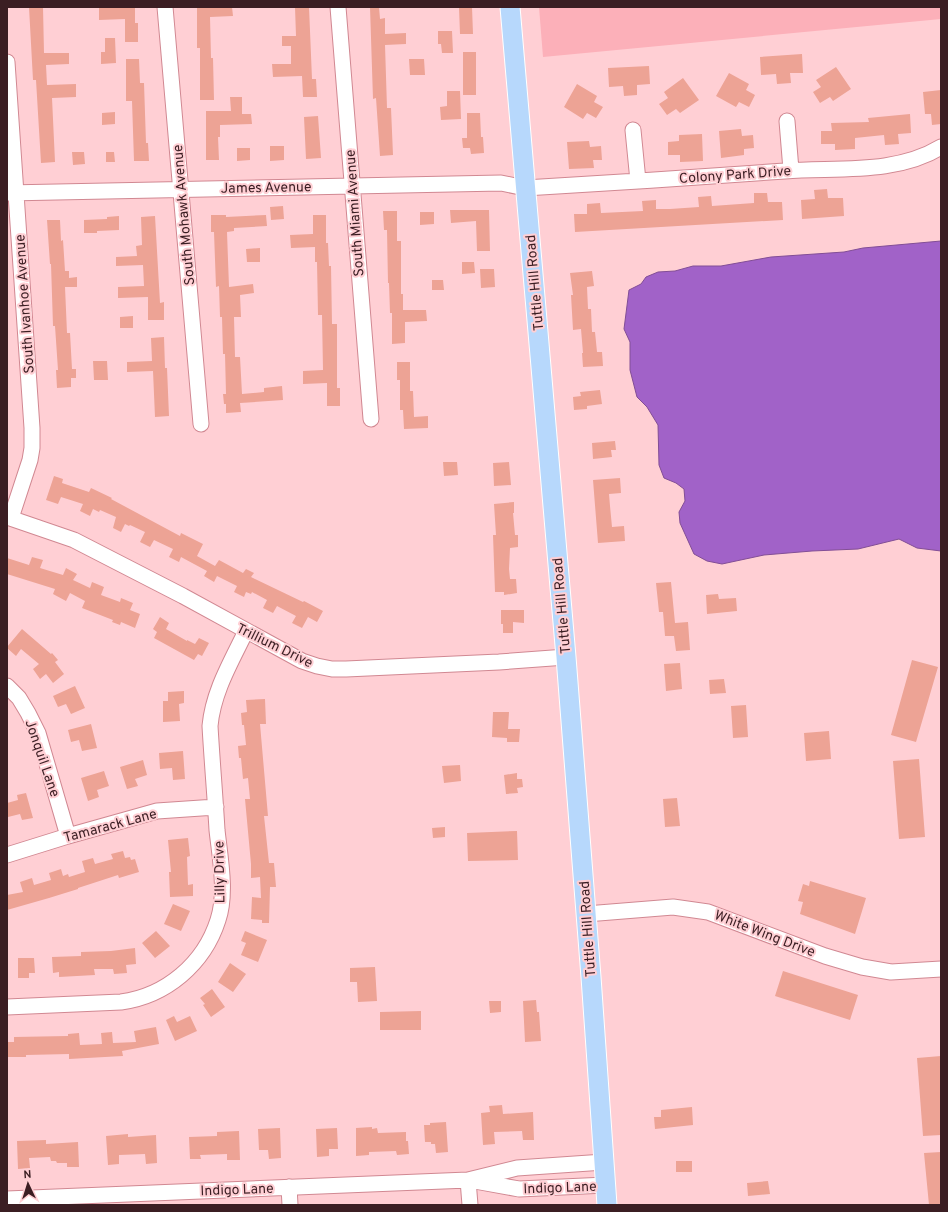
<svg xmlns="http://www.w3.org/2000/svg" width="948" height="1212" viewBox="0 0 948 1212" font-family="Overpass,sans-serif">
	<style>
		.green { fill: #fcb0b9 }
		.water { fill: #a162c8; stroke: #824e96 }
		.building { fill: #eda395 }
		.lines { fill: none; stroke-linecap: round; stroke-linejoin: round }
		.minor-casing { stroke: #d18892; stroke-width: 17 }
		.major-casing { stroke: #fff; stroke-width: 21 }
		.minor { stroke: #fff; stroke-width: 15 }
		.major { stroke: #b7d8fc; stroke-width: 19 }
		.labels { text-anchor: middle; stroke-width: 4; stroke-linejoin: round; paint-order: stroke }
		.street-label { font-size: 14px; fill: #3b1e23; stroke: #ffcfd4 }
	</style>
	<rect width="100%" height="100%" fill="#ffcfd4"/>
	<path class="green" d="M539,7H941V19L543,57Z"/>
	<path class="water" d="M941,241V551L917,548L899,539L858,549L812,551L764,555L722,564L707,561L694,554L680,523L679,512L685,501L684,489L676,483L664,478L659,465L658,425L647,407L637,397L630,370V342L624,329L629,290L641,284L646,277L658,272L675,271L693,266H721L771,257L844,252L863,248Z"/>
	<path class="building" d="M29,7H43L44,53H69V64L46,65L47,85L76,84V97L52,98L55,162L41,163L36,80H33Z
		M99,7H135V23H138V42H125V19L99,20Z
		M197,7H232L233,16L210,17L211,58H213L214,100H200V48H197Z
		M295,7H309L312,79H316L317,97H303L302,76L273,77L272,64H291V46H282V36H296Z
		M370,7H379L380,19L385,18V34L406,33V44L385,45L387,108H391L393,155L380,156L376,98L373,99Z
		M459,7H472L473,34H460Z
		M438,31H452L453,53H442L441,44H438Z
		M105,38H115L116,63L101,64V52H105Z
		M463,52H476V95H463Z
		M802,54L803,73H790L791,83L777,84L776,74L761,75L760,57Z
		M126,59H139L140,83H144L146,143H148L149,161H134L132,101H126Z
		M409,59H424L425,75H410Z
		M649,66L650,84L637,85V95L624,96L623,86L609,87L608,68Z
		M836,67L851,89L833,101L830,97L820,103L813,92L821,87L816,80Z
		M729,73L749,84L746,90L755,95L749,107L739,102L736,107L716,96Z
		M683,78L699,100L680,113L676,109L667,115L659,104L668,98L664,92Z
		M577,84L597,96L594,102L603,107L596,118L587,113L583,119L564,107Z
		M941,90V124L932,125L931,114H925L923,92Z
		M447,91H460L461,119L441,120L440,107L447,106Z
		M230,97H242V114H251L252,124L220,125V137H218L219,160H206V111H231Z
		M115,112V124L102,125V113Z
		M467,113H480L481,137H483L484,153L471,154L470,148H463L462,138H467Z
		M910,114L911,133L898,134L899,144L885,145L884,135L855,138V149L835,150V144H821V131H832L831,123L869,122L868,118Z
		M318,116L321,158L306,159L304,117Z
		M741,129L742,136L753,135L754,148L744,149V155L721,158L719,131Z
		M702,134L703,161L680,162V155H668V142L679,141V135Z
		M589,141L590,147L601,146L602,160H593L594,168L569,169L567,142Z
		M270,146H284V160L270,161Z
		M237,148H250V160L237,161Z
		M72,152H84L85,164L73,165Z
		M106,152H114L115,162H106Z
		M827,189L828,198H843L844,216L802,219L801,200L815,199L814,190Z
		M754,193H767L768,202H782L783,220L575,232L574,214H587V204L600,203L601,213L643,211L642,201L656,200V209H670L699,207L698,197L711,196L712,206L754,203Z
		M283,206L284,219L271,220L270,207Z
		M450,210H489L490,251H477L476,221L451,223Z
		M383,211H397V241H401V294H403V310H426L427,321L405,322V343L392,344V313H390L389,283H388L387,230H384Z
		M420,212H434V224L420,225Z
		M211,215H226V217L266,215L267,226L234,228V231L227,232L229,287L253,284L254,293L240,295L241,317H234L235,357H240L242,394L264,392V388L282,386L283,400L240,403L241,412L226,413V404H224L223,394H226L225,354H223L222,317H220L219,286L216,287L214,232H211Z
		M313,215H326V243H328L329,266H331L332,324H337V388H340V406H327V383L303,384V371L323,370L322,315H318L317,262H315V247L291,248L290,235L313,234Z
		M119,216V230L97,231V233H84V220L107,219V217Z
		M155,216L160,303L164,302V320H148V297L118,298V287L144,286L143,265L116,266V257L137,256L136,246L142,245L141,217Z
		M47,220H60L61,241L63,240L65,271H69V278L77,277V287H65L67,333H70L72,369H76V378H71V387L57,388L56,370H58L55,326H53L51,264H50Z
		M260,248V262H247L246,249Z
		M462,262H474L475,273L462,274Z
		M480,269H494L495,287L481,288Z
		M592,271L594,286L587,287L588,309H591L592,332H595L597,352H602L603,366L583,367L582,353H583L581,329L573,330L571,295H573L570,273Z
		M432,280H443L444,290H432Z
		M133,316V328H120V317Z
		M164,337L165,368H167L169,416L155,417L153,371L127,372V362L152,361L151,338Z
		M93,361H107L108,380H94Z
		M397,362H410V391H413L414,417L428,416V428L404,429L403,410H400V380H397Z
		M600,390L602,404L587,406V409L574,410L573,397L581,396L580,392Z
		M615,441L616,450H611L612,457L593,459L592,443Z
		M443,462H457L458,475L444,476Z
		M509,462L511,485L494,486L493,463Z
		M54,476L63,479L62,483L89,492L91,488L112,498L111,499L180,536L181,533L203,544L197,556L215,566L219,560L243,573L246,569L254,573L251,577L303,602L304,601L323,611L317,622L308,617L302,628L292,623L296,616L277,606L273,613L263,608L267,600L252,592L251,594L246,592L244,597L234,592L237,586L217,576L214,582L204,576L207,571L181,557L179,562L169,557L173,549L154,540L150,547L140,542L145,532L130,525L129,526L125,524L121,532L113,528L116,517L100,510L99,512L93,509L90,516L80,511L83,504L61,497L58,504L46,500Z
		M620,478L621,493L609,494L610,506L612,527L624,526L625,541L598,543L593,480Z
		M514,502V513H513L515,535H518V547L510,548L509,569L510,579H516L517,593L504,595V592H495L493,535H496L494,504Z
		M32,557L43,560L40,568L63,575L66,568L77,574L73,580L90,588L92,582L104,587L101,595L120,602L121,598L133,603L130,610L140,614L135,628L121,622L120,625L112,622L113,620L82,608L85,601L70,593L66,601L53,594L55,589L7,574V558L29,565Z
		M671,582L675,623L688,622L690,650L676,651L674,636H665L663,612H659L656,583Z
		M718,594L719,599L736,598L737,611L707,614L706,595Z
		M501,610H524V623L513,622V633H503V624H501Z
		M160,617L169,623L166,629L187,641V640L195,644L199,638L209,643L202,656L198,654L194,660L154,638L157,632L153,629Z
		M22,629L51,654L52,653L58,660L55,662L64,674L53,683L46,674L40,679L33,669L39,664L21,649L16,656L7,648V647Z
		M912,660L938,667L916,742L891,735Z
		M680,663L682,689L666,691L664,664Z
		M724,679L726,693L710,694L709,680Z
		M75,686L85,708L71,714L66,704L58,707L53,696Z
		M184,691V703L179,704L180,721L163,722V701H168V692Z
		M265,699L266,724H260L268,816H264L269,863H274L276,887H270L269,923H262V920L251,919L252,897L261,898L260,877L251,878V864L245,799H250L248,778L243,779L241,758H239L238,746L246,745L244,725H242L241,713L247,712L246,700Z
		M746,705L748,737L733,738L731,706Z
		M493,712H509L508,729H520L519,742H507V738L492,737Z
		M91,724L97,748L82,751L79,740L71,742L68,730Z
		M829,731L831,759L806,761L804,733Z
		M183,751L185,779L173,780L172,768L160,769L159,753Z
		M919,759L925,837L899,839L893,761Z
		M143,760L147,775L135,779L138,786L127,789L120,767Z
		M460,765L461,781L444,783L442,766Z
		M104,771L109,786L97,790L99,797L88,801L81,778Z
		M517,773V779H522L523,787L517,788L518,793L506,794L504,775Z
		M26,793L33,818L22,820L20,814L8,817L7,803L18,800L17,795Z
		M677,798L680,826L665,827L663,799Z
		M445,827V837L433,838L432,828Z
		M517,831L518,860L468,861L467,833Z
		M188,838L190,856L187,857L188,885L193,884V896L170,897L169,872H171L168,840Z
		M123,851L125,858L130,857L131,860L135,859L139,872L119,878L118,875L78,888V889L49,898L7,910V895L23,892L20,882L32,878L34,885L51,880L49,873L61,869L63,876L68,874L69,877L85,872L82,861L93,858L95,864L113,859L111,854Z
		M810,881L866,898L855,934L800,914L803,902L798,901L803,884L809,886Z
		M173,904L190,911L181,931L164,924Z
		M156,931L170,946L155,958L142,943Z
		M245,931L267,940L258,962L241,955L246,943L241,941Z
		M135,948L136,964L126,965L127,973L114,974L113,969H94L95,975L59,977V972L53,973L52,957L81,956V952L111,951Z
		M18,958H34L35,973H29V978H18Z
		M230,963L246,974L233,992L218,982Z
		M375,967L377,1001L358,1002L357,982H350V968Z
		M783,971L858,995L850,1020L775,996Z
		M212,989L225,1007L211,1017L203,1005L205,1004L200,998Z
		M536,1000L537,1012H539L541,1041L525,1042L523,1001Z
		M489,1001H501V1012L490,1013Z
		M421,1011V1030H380V1012Z
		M174,1016L177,1022L190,1016L197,1031L175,1041L166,1020Z
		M156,1027L159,1044L122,1051L123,1056L69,1059V1054L26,1055V1057H8V1042H14V1037L68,1036V1034L79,1033L80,1045L102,1044L101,1033L112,1032L113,1043L136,1042L134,1031Z
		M941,1056V1135L923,1136L917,1058Z
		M502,1105L503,1114L533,1112L534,1140H523L522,1131L494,1132L495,1144L483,1145L481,1113L490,1112L489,1106Z
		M692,1107L693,1125L655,1129L654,1117H661V1110Z
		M446,1122L448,1152L436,1153L435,1144H431V1142H425L424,1125H430V1123Z
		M372,1127V1129L377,1128L378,1133L406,1132V1141H408L409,1154L397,1155L396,1151L369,1152V1155L356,1156V1128Z
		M280,1128L281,1158L269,1159L268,1150H259L258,1129Z
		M337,1128L338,1149H329V1156L317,1157L316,1129Z
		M239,1131L240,1160H227V1154L200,1155L201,1159H190L189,1137L217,1136V1132Z
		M128,1134V1137L156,1135L157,1163L146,1164L145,1154L119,1155V1164L108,1165L106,1136Z
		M46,1140V1144L78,1142L79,1167H67V1163H57L56,1161H51L50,1157L29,1158L30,1168L18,1169L17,1141Z
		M941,1152V1205H929L924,1153Z
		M676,1161H692V1172H676Z
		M768,1181L770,1194L748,1196L747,1183Z"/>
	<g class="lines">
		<defs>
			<path id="minor" d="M165,7L201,424
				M338,7L371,419
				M7,62L32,428V448L30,460L11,518
				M787,121L791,170
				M633,130L638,181
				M7,193L501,183L525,188C612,183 698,177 785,171C836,167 895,175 941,147
				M7,517L74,540L183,596L302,661L317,666L332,669H346L499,662L566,657
				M7,686L19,698L28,713L38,733L68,836
				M7,855L68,836L157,811L216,807
				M586,914L673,907L708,912L825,956L862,967L891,972L941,969
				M7,1007L121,1002C166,996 204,964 218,920C227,893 220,858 217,830C215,795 212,761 210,726C213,692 231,662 246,631
				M468,1180L470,1205
				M475,1181L519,1189L606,1185
				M289,1187L290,1205
				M7,1199L468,1180L517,1168L604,1162"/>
			<path id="major" d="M510,7L566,657L591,977L607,1205"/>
		</defs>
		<use href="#minor" class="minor-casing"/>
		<use href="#major" class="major-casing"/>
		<use href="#minor" class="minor"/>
		<use href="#major" class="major"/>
	</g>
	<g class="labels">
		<g class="street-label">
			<text transform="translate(735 174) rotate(-4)" y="5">Colony Park Drive</text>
			<text transform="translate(266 187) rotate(-1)" y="5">James Avenue</text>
			<text transform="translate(354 213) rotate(-94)" y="5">South Miami Avenue</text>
			<text transform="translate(183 215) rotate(-95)" y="5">South Mohawk Avenue</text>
			<text transform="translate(534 283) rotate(-95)" y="5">Tuttle Hill Road</text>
			<text transform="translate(24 304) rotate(-94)" y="5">South Ivanhoe Avenue</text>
			<text transform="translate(561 606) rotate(-95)" y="5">Tuttle Hill Road</text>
			<text transform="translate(275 645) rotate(26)" y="5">Trillium Drive</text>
			<text transform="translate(43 758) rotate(71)" y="5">Jonquil Lane</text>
			<text transform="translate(110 825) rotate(-15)" y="5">Tamarack Lane</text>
			<text transform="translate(219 872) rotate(-91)" y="5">Lilly Drive</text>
			<text transform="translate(587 929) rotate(-94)" y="5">Tuttle Hill Road</text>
			<text transform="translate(765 933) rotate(21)" y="5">White Wing Drive</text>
			<text transform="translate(560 1187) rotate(-2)" y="5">Indigo Lane</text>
			<text transform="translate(237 1189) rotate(-2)" y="5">Indigo Lane</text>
		</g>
	</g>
	<rect width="948" height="1212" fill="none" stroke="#3b1e23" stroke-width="16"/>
	<g transform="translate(28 1184) rotate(356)" stroke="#ffcfd4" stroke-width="3" paint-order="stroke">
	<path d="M0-3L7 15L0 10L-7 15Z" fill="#3b1e23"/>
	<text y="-6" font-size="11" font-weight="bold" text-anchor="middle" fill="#3b1e23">N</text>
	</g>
</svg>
